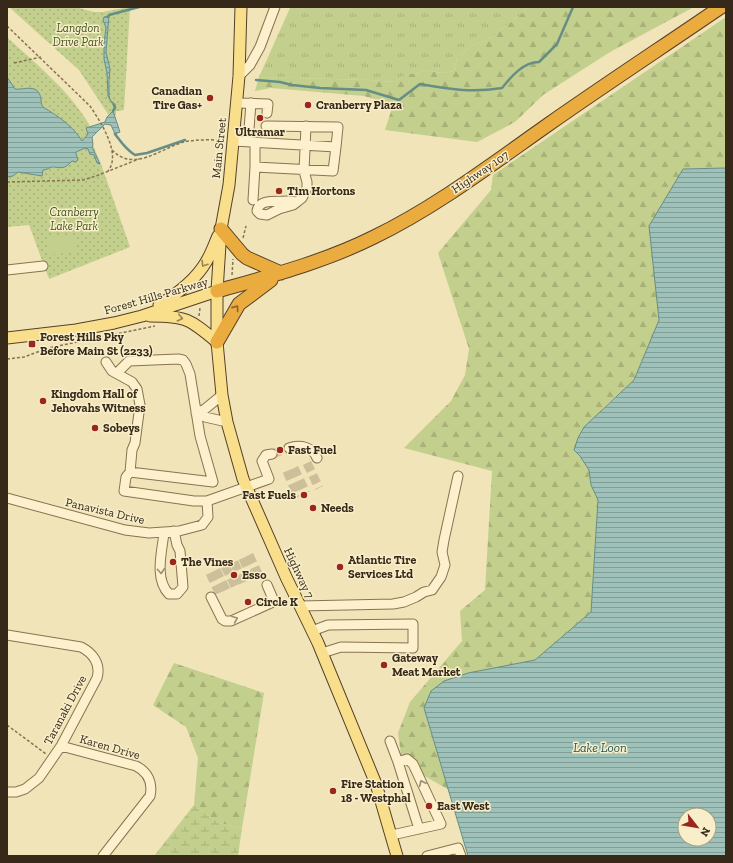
<svg xmlns="http://www.w3.org/2000/svg" width="733" height="863" viewBox="0 0 733 863" font-family="'Zilla Slab',serif">
	<style>
		.grass { fill: url(#grass-tufts) }
		.forest { fill: url(#forest-firs) }
		.wetland { fill: url(#wetland-marsh) }
		.park { fill: url(#park-dots); fill-rule: evenodd }
		.pitch { fill: #c3cf8c }
		.water { fill: url(#water-rules); stroke: #658e87; fill-rule: evenodd }
		.lines { fill: none; stroke-linecap: round; stroke-linejoin: round }
		.stream { stroke: #658e87; stroke-width: 2.5 }
		.minor-tunnel { stroke: #ccbf99; stroke-width: 9; stroke-dasharray: 9 4.5; stroke-linecap: butt }
		.minor-casing { stroke: #887352; stroke-width: 11 }
		.major-casing { stroke: #554028; stroke-width: 13 }
		.highway-casing { stroke: #554028; stroke-width: 15 }
		.path { stroke: #887352; stroke-width: 1.5; stroke-dasharray: 3 2; stroke-linecap: butt }
		.minor { stroke: #fcf1cc; stroke-width: 9 }
		.major { stroke: #f9df8b; stroke-width: 11 }
		.highway { stroke: #eaab3f; stroke-width: 13 }
		.oneway { stroke: #988452 }
		.oneway2 { stroke: #87642a }
		.oneway3 { stroke: #998d72 }
		.poi-dot { fill: #9c261e; stroke: #f8eec9; stroke-width: 1.5 }
		.labels { text-anchor: middle; stroke-width: 3; stroke-linejoin: round; paint-order: stroke }
		.park-label { font-size: 12px; font-style: italic; fill: #42541e; stroke: #f8eec9 }
		.poi-label { font-size: 12px; font-weight: bold; fill: #362919; stroke: #f8eec9; text-anchor: start }
		.street-label { font-size: 12px; fill: #362919; stroke: #f8eec9 }
		.water-label { font-size: 13px; font-style: italic; fill: #275757; stroke: #f8eec9 }
	</style>
	<defs>
		<pattern id="grass-tufts" width="24" height="20" patternUnits="userSpaceOnUse"><rect width="24" height="20" fill="#c3cf8c"/><path d="M3 7l-1-3M5 7V3M7 7l1-3M15 17l-1-3M17 17v-4M19 17l1-3" fill="none" stroke="#a8b278"/></pattern>
		<pattern id="forest-firs" width="22" height="20" patternUnits="userSpaceOnUse"><rect width="22" height="20" fill="#c3cf8c"/><path d="M5 1l3.5 6h-7zM16 11l3.5 6h-7z" fill="#a8b278"/></pattern>
		<pattern id="wetland-marsh" width="20" height="14" patternUnits="userSpaceOnUse"><rect width="20" height="14" fill="#c3cf8c"/><path d="M1 5h8M5 5V1M11 12h8M15 12V8" fill="none" stroke="#a8b278"/></pattern>
		<pattern id="park-dots" width="8" height="8" patternUnits="userSpaceOnUse"><rect width="8" height="8" fill="#c3cf8c"/><path d="M2 2h.1M6 6h.1" fill="none" stroke="#a8b278" stroke-width="1.8" stroke-linecap="round"/></pattern>
		<pattern id="water-rules" width="6" height="5" patternUnits="userSpaceOnUse"><rect width="6" height="5" fill="#9ec1b9"/><path d="M0 2.5h6" fill="none" stroke="#829d96"/></pattern>
	</defs>
	<rect width="100%" height="100%" fill="#f1e4b9"/>
	<path class="grass" d="M289,7H527L525,11L492,37L484,41L472,45L457,58L454,71L443,73L424,70L416,74H407L395,82L369,80L259,77L290,8Z"/>
	<path class="forest" d="M527,7H694L610,52L543,95L515,122L477,142L385,130L393,105L364,96L271,88L255,91L259,77L370,80L395,82L407,74H416L424,70L443,73L454,71L457,58L472,45L484,41L492,37L525,11Z
		M726,17V168L683,169L657,297L659,319L634,380L602,409L580,456L589,470L591,485L598,500L591,612L535,660L468,673L444,681L424,708L449,790L402,763L398,733L410,702L462,641L460,611L485,590L492,471L404,448L451,401L465,375L469,349L438,253L491,190L493,175Z
		M174,663L264,693L242,828L219,823L194,805L198,758L186,727L153,705Z"/>
	<path class="wetland" d="M194,805L219,823L242,828L238,856H154Z"/>
	<path class="park" d="M9,7H75L94,12H102L130,7L124,110L119,111H116V115L110,117L79,70ZM108,16H109L106,52L110,69L109,93L110,99L114,103L115,107L110,100L107,92V73L104,60V43L106,29L103,20Z
		M7,37C37,65 70,91 90,126L86,128L88,134L82,141C72,125 59,117 43,107L41,104V95L15,89L7,77Z
		M93,145L101,164L130,247L49,279L29,225L7,227V177L13,176L18,172L40,176L43,170L51,168H55L67,166L72,161H77L76,154V152L85,148L88,149L90,154L94,155L97,163L99,164L92,147Z"/>
	<path class="pitch" d="M75,235L76,252L49,255L48,237Z"/>
	<path class="water" d="M108,16H109L106,52L110,69L109,81V95L110,100L115,104V108L108,96L107,73L104,59V43L106,28L103,20L104,17Z
		M7,77L15,89C23,90 36,84 40,95C42,100 40,103 43,107C59,117 72,125 82,141L88,134L86,128L105,122L107,117L113,111L120,132L115,134L111,125L105,124L92,137L93,145L92,147L100,164L97,163L94,155L90,154L88,149L85,148L76,152V154L78,160L76,162L72,161C65,169 62,168 53,167C50,167 47,170 43,170L42,176L18,172L13,176L7,177Z
		M726,168V856H468L424,708L431,691L444,681L468,673L535,660L591,612L598,500L591,485L589,470L580,456L574,450L578,438L584,427L634,380L659,320L649,226L683,169ZM685,815H709V839H685Z"/>
	<g class="lines">
		<path class="stream" d="M108,17L109,15L139,7
			M256,80L280,82L292,85L320,88L366,90L399,100L420,84C450,89 471,93 502,88C511,77 523,62 539,62L557,44L573,7
			M113,111L115,108L114,105
			M115,134C121,142 126,150 135,155L147,153L185,140"/>
		<path class="minor-tunnel" d="M272,454L289,448
			M307,463L319,488
			M294,468L306,493
			M287,471L298,497
			M249,555L259,576
			M243,558L252,579
			M234,562L243,583
			M225,566L235,586
			M216,570L226,590
			M210,573L219,593"/>
		<defs>
			<path id="minor" d="M239,76L250,65L260,47L275,7
				M237,103L268,104L267,113
				M266,126L338,127L336,147
				M233,141L336,147L333,171L255,167L253,200
				M248,142L251,103
				M255,142V167
				M288,201L297,202L293,205L279,209L267,215L260,214L257,211C259,198 278,202 288,201Z
				M297,202L302,198L307,188V182L304,171L306,126
				M7,270L43,266
				M106,362L112,371L132,382L137,389L140,405L135,443L132,450L130,472L126,477L124,491L194,501H207
				M117,373L129,361L178,359L183,360L186,364L190,374L200,436L213,482L130,472
				M196,413L205,417L227,422
				M196,413L205,409L222,395
				M289,448C300,444 313,447 317,458
				M7,498L125,530L149,533L179,531L202,525L208,517L207,501L269,479L262,461L266,455L272,454
				M164,533C162,551 154,579 169,594H177L183,587L180,551L177,545L174,531
				M211,597L222,619L225,621H231L271,603L273,599L267,585
				M300,606L393,604L404,602L416,597L424,592L432,590L441,577L445,565L442,552L444,540L458,476
				M312,631L328,625L413,624V648L341,647L322,653
				M7,635L81,647C93,653 101,664 97,678L61,746L39,778L25,789L16,792H7
				M390,741L398,762
				M61,746L136,766C148,772 153,783 150,796L103,856
				M392,835L441,824L413,764L407,759L398,762L419,829
				M427,856L458,848L461,856"/>
			<path id="major" d="M241,7L239,76L229,185L221,229L217,291V342L222,395L227,422L243,479L286,577L318,643L376,784L397,856
				M159,305C177,294 195,281 206,262C211,254 214,245 218,236
				M150,316C186,316 190,319 217,342
				M7,338L76,330L114,323L142,316L217,291"/>
			<path id="highway" d="M221,229L242,254L247,258L281,273
				M217,291C270,276 324,262 374,237C436,207 492,164 549,124C606,84 664,46 721,7
				M217,342L239,304L271,280"/>
		</defs>
		<use href="#minor" class="minor-casing"/>
		<use href="#major" class="major-casing"/>
		<use href="#highway" class="highway-casing"/>
		<path class="path" d="M7,26L90,106C100,121 122,154 108,171
			M14,63L41,57
			M112,150C134,173 161,148 184,142C197,139 211,140 224,140
			M7,182L83,180L96,176L139,159
			M243,238L246,226
			M232,275L233,259
			M199,316L200,308
			M7,359L24,357L48,348L155,326
			M7,725L46,754"/>
		<use href="#minor" class="minor"/>
		<use href="#major" class="major"/>
		<use href="#highway" class="highway"/>
	</g>
	<defs><path id="oneway-chevron" d="M-2-3.5L2.5 0L-2 3.5" fill="none" stroke-width="1.6" stroke-linecap="round" stroke-linejoin="round"/></defs>
	<g class="oneway">
		<use href="#oneway-chevron" transform="translate(204 264) rotate(123)"/>
		<use href="#oneway-chevron" transform="translate(180 318) rotate(12)"/>
	</g>
	<use class="oneway2" href="#oneway-chevron" transform="translate(236 308) rotate(-55)"/>
	<g class="oneway3">
		<use href="#oneway-chevron" transform="translate(161 571) rotate(86)"/>
		<use href="#oneway-chevron" transform="translate(235 619) rotate(-22)"/>
		<use href="#oneway-chevron" transform="translate(422 783) rotate(-115)"/>
	</g>
	<g class="poi-dot">
		<circle cx="210" cy="98" r="4"/>
		<circle cx="308" cy="105" r="4"/>
		<circle cx="260" cy="118" r="4"/>
		<circle cx="279" cy="191" r="4"/>
		<rect x="28" y="340" width="8" height="8" rx="2"/>
		<circle cx="43" cy="401" r="4"/>
		<circle cx="95" cy="428" r="4"/>
		<circle cx="280" cy="450" r="4"/>
		<circle cx="304" cy="495" r="4"/>
		<circle cx="313" cy="508" r="4"/>
		<circle cx="173" cy="562" r="4"/>
		<circle cx="340" cy="567" r="4"/>
		<circle cx="234" cy="575" r="4"/>
		<circle cx="248" cy="602" r="4"/>
		<circle cx="384" cy="665" r="4"/>
		<circle cx="333" cy="791" r="4"/>
		<circle cx="429" cy="806" r="4"/>
	</g>
	<g class="labels">
		<g class="park-label">
			<text x="78" y="32">Langdon<tspan x="78" dy="14">Drive Park</tspan></text>
			<text x="74" y="216">Cranberry<tspan x="74" dy="14">Lake Park</tspan></text>
		</g>
		<g class="poi-label">
			<text x="202" y="95" text-anchor="end">Canadian<tspan x="202" dy="14">Tire Gas+</tspan></text>
			<text x="316" y="109">Cranberry Plaza</text>
			<text x="260" y="136" text-anchor="middle">Ultramar</text>
			<text x="287" y="195">Tim Hortons</text>
			<text x="40" y="341">Forest Hills Pky<tspan x="40" dy="14">Before Main St (2233)</tspan></text>
			<text x="51" y="398">Kingdom Hall of<tspan x="51" dy="14">Jehovahs Witness</tspan></text>
			<text x="103" y="432">Sobeys</text>
			<text x="288" y="454">Fast Fuel</text>
			<text x="296" y="499" text-anchor="end">Fast Fuels</text>
			<text x="321" y="512">Needs</text>
			<text x="348" y="564">Atlantic Tire<tspan x="348" dy="14">Services Ltd</tspan></text>
			<text x="181" y="566">The Vines</text>
			<text x="242" y="579">Esso</text>
			<text x="256" y="606">Circle K</text>
			<text x="392" y="662">Gateway<tspan x="392" dy="14">Meat Market</tspan></text>
			<text x="341" y="788">Fire Station<tspan x="341" dy="14">18 - Westphal</tspan></text>
			<text x="437" y="810">East West</text>
		</g>
		<g class="street-label">
			<text transform="translate(219 148) rotate(-84)" y="4">Main Street</text>
			<text transform="translate(480 172) rotate(-34)" y="4">Highway 107</text>
			<text transform="translate(156 296) rotate(-16)" y="4">Forest Hills Parkway</text>
			<text transform="translate(105 511) rotate(13)" y="4">Panavista Drive</text>
			<text transform="translate(299 573) rotate(65)" y="4">Highway 7</text>
			<text transform="translate(65 710) rotate(-62)" y="4">Taranaki Drive</text>
			<text transform="translate(110 747) rotate(16)" y="4">Karen Drive</text>
		</g>
		<g class="water-label">
			<text x="600" y="752">Lake Loon</text>
		</g>
	</g>
	<rect width="733" height="863" fill="none" stroke="#362919" stroke-width="16"/>
	<g transform="translate(697 827) rotate(121)"><circle r="19" fill="#f8eec9" stroke="#aa9f83"/>
	<path d="M0-3L7 15L0 10L-7 15Z" fill="#9c261e"/>
	<text y="-6" font-size="11" font-weight="bold" text-anchor="middle" fill="#362919">N</text>
	</g>
</svg>
